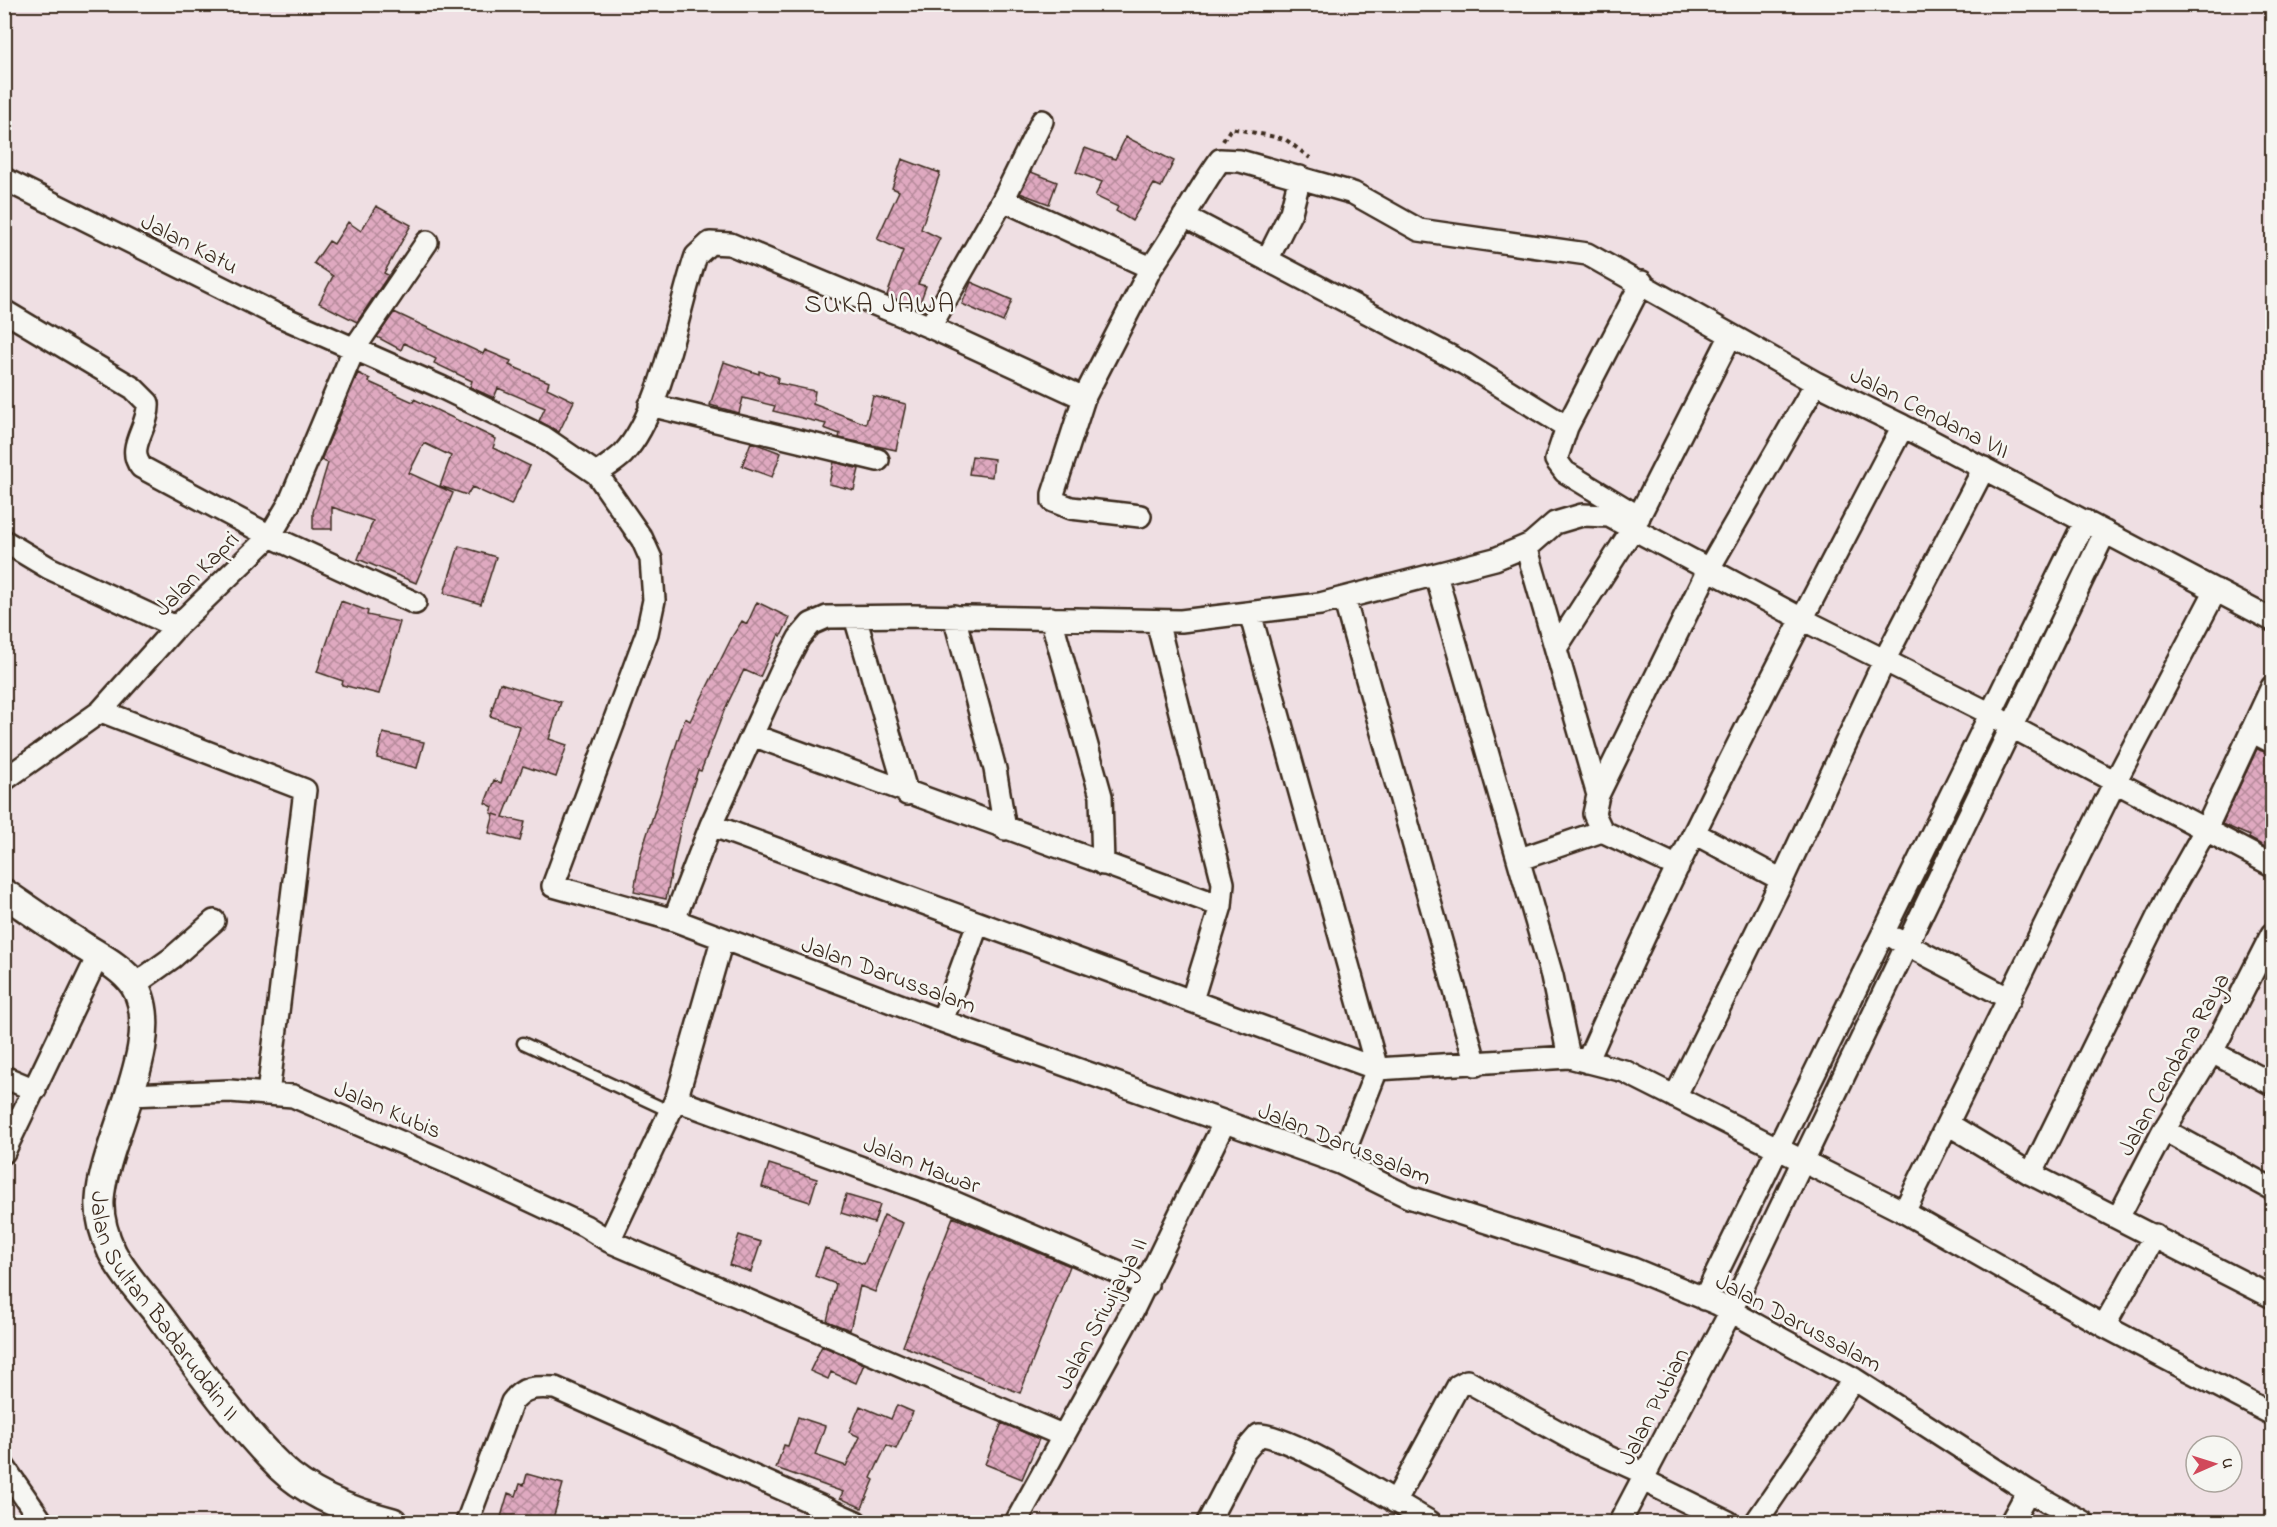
<svg xmlns="http://www.w3.org/2000/svg" width="2277" height="1527" viewBox="0 0 2277 1527" font-family="'Indie Flower',sans-serif">
	<style>
		.building { fill: url(#building-cross-hatch); stroke: #3b2a1e; stroke-width: 1.5 }
		.lines { fill: none; stroke-linecap: round; stroke-linejoin: round }
		.service-casing { stroke: #3b2a1e; stroke-width: 15 }
		.minor-casing { stroke: #3b2a1e; stroke-width: 26 }
		.tertiary-casing { stroke: #3b2a1e; stroke-width: 32 }
		.path { stroke: #3b2a1e; stroke-width: 4; stroke-dasharray: 4.5 4.5; stroke-linecap: butt }
		.service { stroke: #f6f6f2; stroke-width: 10 }
		.minor { stroke: #f6f6f2; stroke-width: 21 }
		.tertiary { stroke: #f6f6f2; stroke-width: 27 }
		.labels { text-anchor: middle; stroke-width: 5; stroke-linejoin: round; paint-order: stroke }
		.street-label { font-size: 24px; fill: #3b2a1e; stroke: #f6f6f2 }
		.quarter-label { font-size: 27px; letter-spacing: 1.5px; fill: #3b2a1e; stroke: #f6f6f2 }
	</style>
	<defs>
		<pattern id="building-cross-hatch" width="8" height="8" patternUnits="userSpaceOnUse" patternTransform="scale(1.5)"><rect width="8" height="8" fill="#dfa9c0"/><path d="M0 0l8 8M0 8l8-8" fill="none" stroke="#b68a9b"/></pattern>
	</defs>
	<rect width="100%" height="100%" fill="#efdfe3"/>
	<filter id="ink" filterUnits="userSpaceOnUse"><feTurbulence type="fractalNoise" baseFrequency=".0167" numOctaves="2"/><feDisplacementMap in="SourceGraphic" scale="12" xChannelSelector="R" yChannelSelector="G"/><feConvolveMatrix kernelMatrix="1 2 1 2 8 2 1 2 1" color-interpolation-filters="sRGB"/></filter>
	<g filter="url(#ink)">
		<path class="building" d="M1126,137L1174,161L1161,187L1154,184L1132,221L1116,211L1118,207L1095,196L1102,182L1076,172L1085,148L1115,159Z
			M902,159L940,173L921,229L940,238L918,284L926,286L918,308L887,295L903,251L877,239L899,191L892,188Z
			M1031,172L1057,182L1049,204L1020,193Z
			M376,206L411,225L384,273L388,275L386,279L357,322L319,303L333,276L314,263L329,241L334,244L348,222L361,231Z
			M971,282L1012,300L1003,322L962,304Z
			M394,312L483,354L485,350L511,361L509,365L549,382L547,388L574,401L559,432L539,421L545,408L498,388L494,398L470,387L472,381L434,363L436,359L404,343L401,350L377,337Z
			M724,362L759,374V371L778,377L777,383L815,391L813,404L866,424L873,396L906,404L896,450L839,438L840,434L824,428L826,424L773,411L775,406L743,398L739,413L710,405Z
			M358,373L370,379L369,382L413,402L414,399L496,439L493,448L530,466L511,505L472,487L467,495L440,486L451,456L424,443L409,473L453,493L416,583L358,559L373,521L332,507V529H313V512L328,463L321,460Z
			M751,442L781,453L772,477L742,466Z
			M972,456L994,459L992,477L969,474Z
			M834,462L859,469L854,490L829,484Z
			M459,546L496,557L481,604L444,593Z
			M341,601L368,611L367,615L400,622L379,694L342,685L343,681L317,672Z
			M757,602L790,618L781,636L779,634L760,677L744,670L724,711L701,771L698,770L682,820L666,899L634,892L640,856L685,718L690,721L733,635L742,621L747,624Z
			M500,683L561,702L549,739L567,745L556,777L523,766L503,817L525,822L520,841L489,833L494,814L500,816L491,813L493,807L485,803L494,780L501,783L519,726L490,716Z
			M383,733L424,742L417,768L377,758Z
			M2257,749L2272,755V851L2249,838L2250,836L2222,824Z
			M769,1164L817,1179L810,1202L762,1187Z
			M846,1195L880,1205L874,1223L841,1213Z
			M884,1215L903,1223L875,1292L860,1286L850,1330L827,1321L836,1284L815,1276L825,1248L864,1264Z
			M953,1217L1070,1266L1020,1393L903,1346Z
			M739,1235L761,1242L751,1272L729,1265Z
			M822,1346L864,1364L856,1383L831,1372L828,1379L810,1371Z
			M897,1405L913,1412L896,1449L887,1445L871,1478L874,1480L862,1508L840,1498L843,1492L776,1468L784,1445L788,1446L798,1417L825,1426L815,1455L846,1466L860,1437L849,1432L860,1406L891,1419Z
			M1002,1423L1039,1439L1022,1479L985,1464Z
			M527,1474L563,1484L552,1522H519L501,1517L508,1493L516,1496L520,1484L524,1485Z"/>
		<g class="lines">
			<defs>
				<path id="service" d="M523,1043L669,1111"/>
				<path id="minor" d="M4,179L273,313L441,387L543,437L597,474L642,539L651,559L654,600L647,633L553,886L674,920L942,1021L1340,1163L1409,1197L1633,1269L1718,1304L1854,1379L2028,1491L2083,1522
					M1003,200L1151,268L1084,398
					M1184,216L1465,364L1567,427
					M1267,260L1291,212L1300,177
					M1151,268C1176,233 1195,195 1220,160L1240,161L1353,193L1419,230L1587,254L1816,383L1903,426L2272,620
					M4,311L133,388L148,403C150,426 125,447 141,467L270,536L415,603
					M930,327L1003,200L1042,121
					M650,405L878,460
					M597,474C605,467 616,461 623,454C662,413 677,311 696,256L710,243L730,244L930,327L1084,398L1053,494V501L1071,508L1140,516
					M1639,517L1565,472L1556,460L1567,427L1642,282
					M4,541L49,568L176,627
					M1526,546L1598,795
					M1436,575L1552,976L1569,1057
					M1344,598L1476,1065
					M1250,613L1377,1069
					M954,616L995,769L1005,829
					M855,617L907,794
					M1051,618L1101,796L1103,864
					M1157,621L1223,883L1221,906
					M1556,648L1632,530L1731,335
					M101,711L305,790L268,1094
					M2251,731L2272,742
					M752,735L1221,906L1192,1000
					M4,780L101,711L176,627L270,536L289,504L354,349L427,242
					M711,825L1377,1069
					M1694,833L1782,880
					M1520,859L1602,831
					M1678,867L1602,831L1594,814L1598,795L1708,570L1816,383
					M674,920L711,825L752,735L782,670L799,638L811,624L827,617L913,616L1181,621L1320,604L1495,559L1531,544L1555,523L1582,515L1609,516L1802,619L1991,714L2012,727L2272,865
					M1896,939L2010,999
					M722,940L677,1097L609,1241L1064,1436
					M134,985L172,958L214,921
					M942,1021L978,923
					M2212,1052L2272,1084
					M1587,1062C1683,845 1793,635 1903,426
					M4,1077L35,1090
					M130,1095L230,1091L293,1096L463,1169L585,1226L609,1241
					M677,1097L690,1105L939,1196L1147,1285
					M1675,1097L1782,880L1885,659L1984,468
					M1948,1124L2031,1174L2272,1297
					M2164,1130L2272,1189
					M4,1152L98,956
					M1340,1163L1377,1069L1569,1057L1624,1071L1904,1212L2104,1326L2272,1414
					M2031,1174L2167,898L2206,829L2272,687
					M1904,1212L2116,780L2216,590
					M2118,1218L2164,1130L2212,1052L2272,934
					M1704,1299L2085,521
					M2104,1326L2155,1235
					M4,1467L42,1522
					M1395,1502L1458,1386L1467,1381L1584,1446L1637,1470L1643,1480L1728,1522
					M467,1522L512,1402C524,1386 536,1387 555,1388L856,1522
					M1016,1522L1133,1310L1224,1123
					M1208,1522L1245,1451L1259,1435C1291,1435 1397,1503 1430,1522
					M1620,1522L1730,1313L2105,532
					M1756,1522L1854,1379
					M2011,1522L2028,1491"/>
				<g id="tertiary">
					<path id="s1" d="M4,893C29,910 54,928 80,944C97,955 122,967 134,985C168,1038 103,1141 100,1200C99,1217 105,1237 112,1252C123,1274 143,1295 158,1314C194,1363 237,1425 280,1467C310,1496 353,1512 393,1522"/>
				</g>
			</defs>
			<use href="#service" class="service-casing"/>
			<use href="#minor" class="minor-casing"/>
			<use href="#tertiary" class="tertiary-casing"/>
			<path class="path" d="M1223,141L1231,128L1285,139L1310,158"/>
			<use href="#service" class="service"/>
			<use href="#minor" class="minor"/>
			<use href="#tertiary" class="tertiary"/>
		</g>
	</g>
	<g class="labels">
		<g class="street-label">
			<text transform="translate(190 243) rotate(27)" y="8">Jalan Katu</text>
			<text transform="translate(1930 412) rotate(27)" y="8">Jalan Cendana VII</text>
			<text transform="translate(196 573) rotate(-45)" y="8">Jalan Kapri</text>
			<text transform="translate(889 974) rotate(20)" y="8">Jalan Darussalam</text>
			<text transform="translate(2173 1064) rotate(-61)" y="8">Jalan Cendana Raya</text>
			<text transform="translate(388 1109) rotate(23)" y="8">Jalan Kubis</text>
			<text transform="translate(1345 1143) rotate(22)" y="8">Jalan Darussalam</text>
			<text transform="translate(922 1164) rotate(21)" y="8">Jalan Mawar</text>
			<text dy="8" stroke="none"><textPath href="#s1" startOffset="508">Jalan Sultan Badaruddin II</textPath></text>
			<text transform="translate(1101 1313) rotate(-62)" y="8">Jalan Sriwijaya II</text>
			<text transform="translate(1799 1322) rotate(28)" y="8">Jalan Darussalam</text>
			<text transform="translate(1653 1406) rotate(-63)" y="8">Jalan Pubian</text>
		</g>
		<g class="quarter-label">
			<text x="880" y="312">SUKA JAWA</text>
		</g>
	</g>
	<rect width="2277" height="1527" fill="none" stroke="#f6f6f2" stroke-width="24"/>
	<rect x="12" y="12" width="2253" height="1503" fill="none" stroke="#3b2a1e" stroke-width="2" filter="url(#ink)"/>
	<g transform="translate(2214 1464) rotate(87)"><circle r="28" fill="#f6f6f2" stroke="#aba49d" stroke-width="1.5"/>
	<path d="M0-4.5L10 22L0 15L-10 22Z" fill="#d1495b"/>
	<text y="-9" font-size="16" font-weight="bold" text-anchor="middle" fill="#3b2a1e">U</text>
	</g>
</svg>
